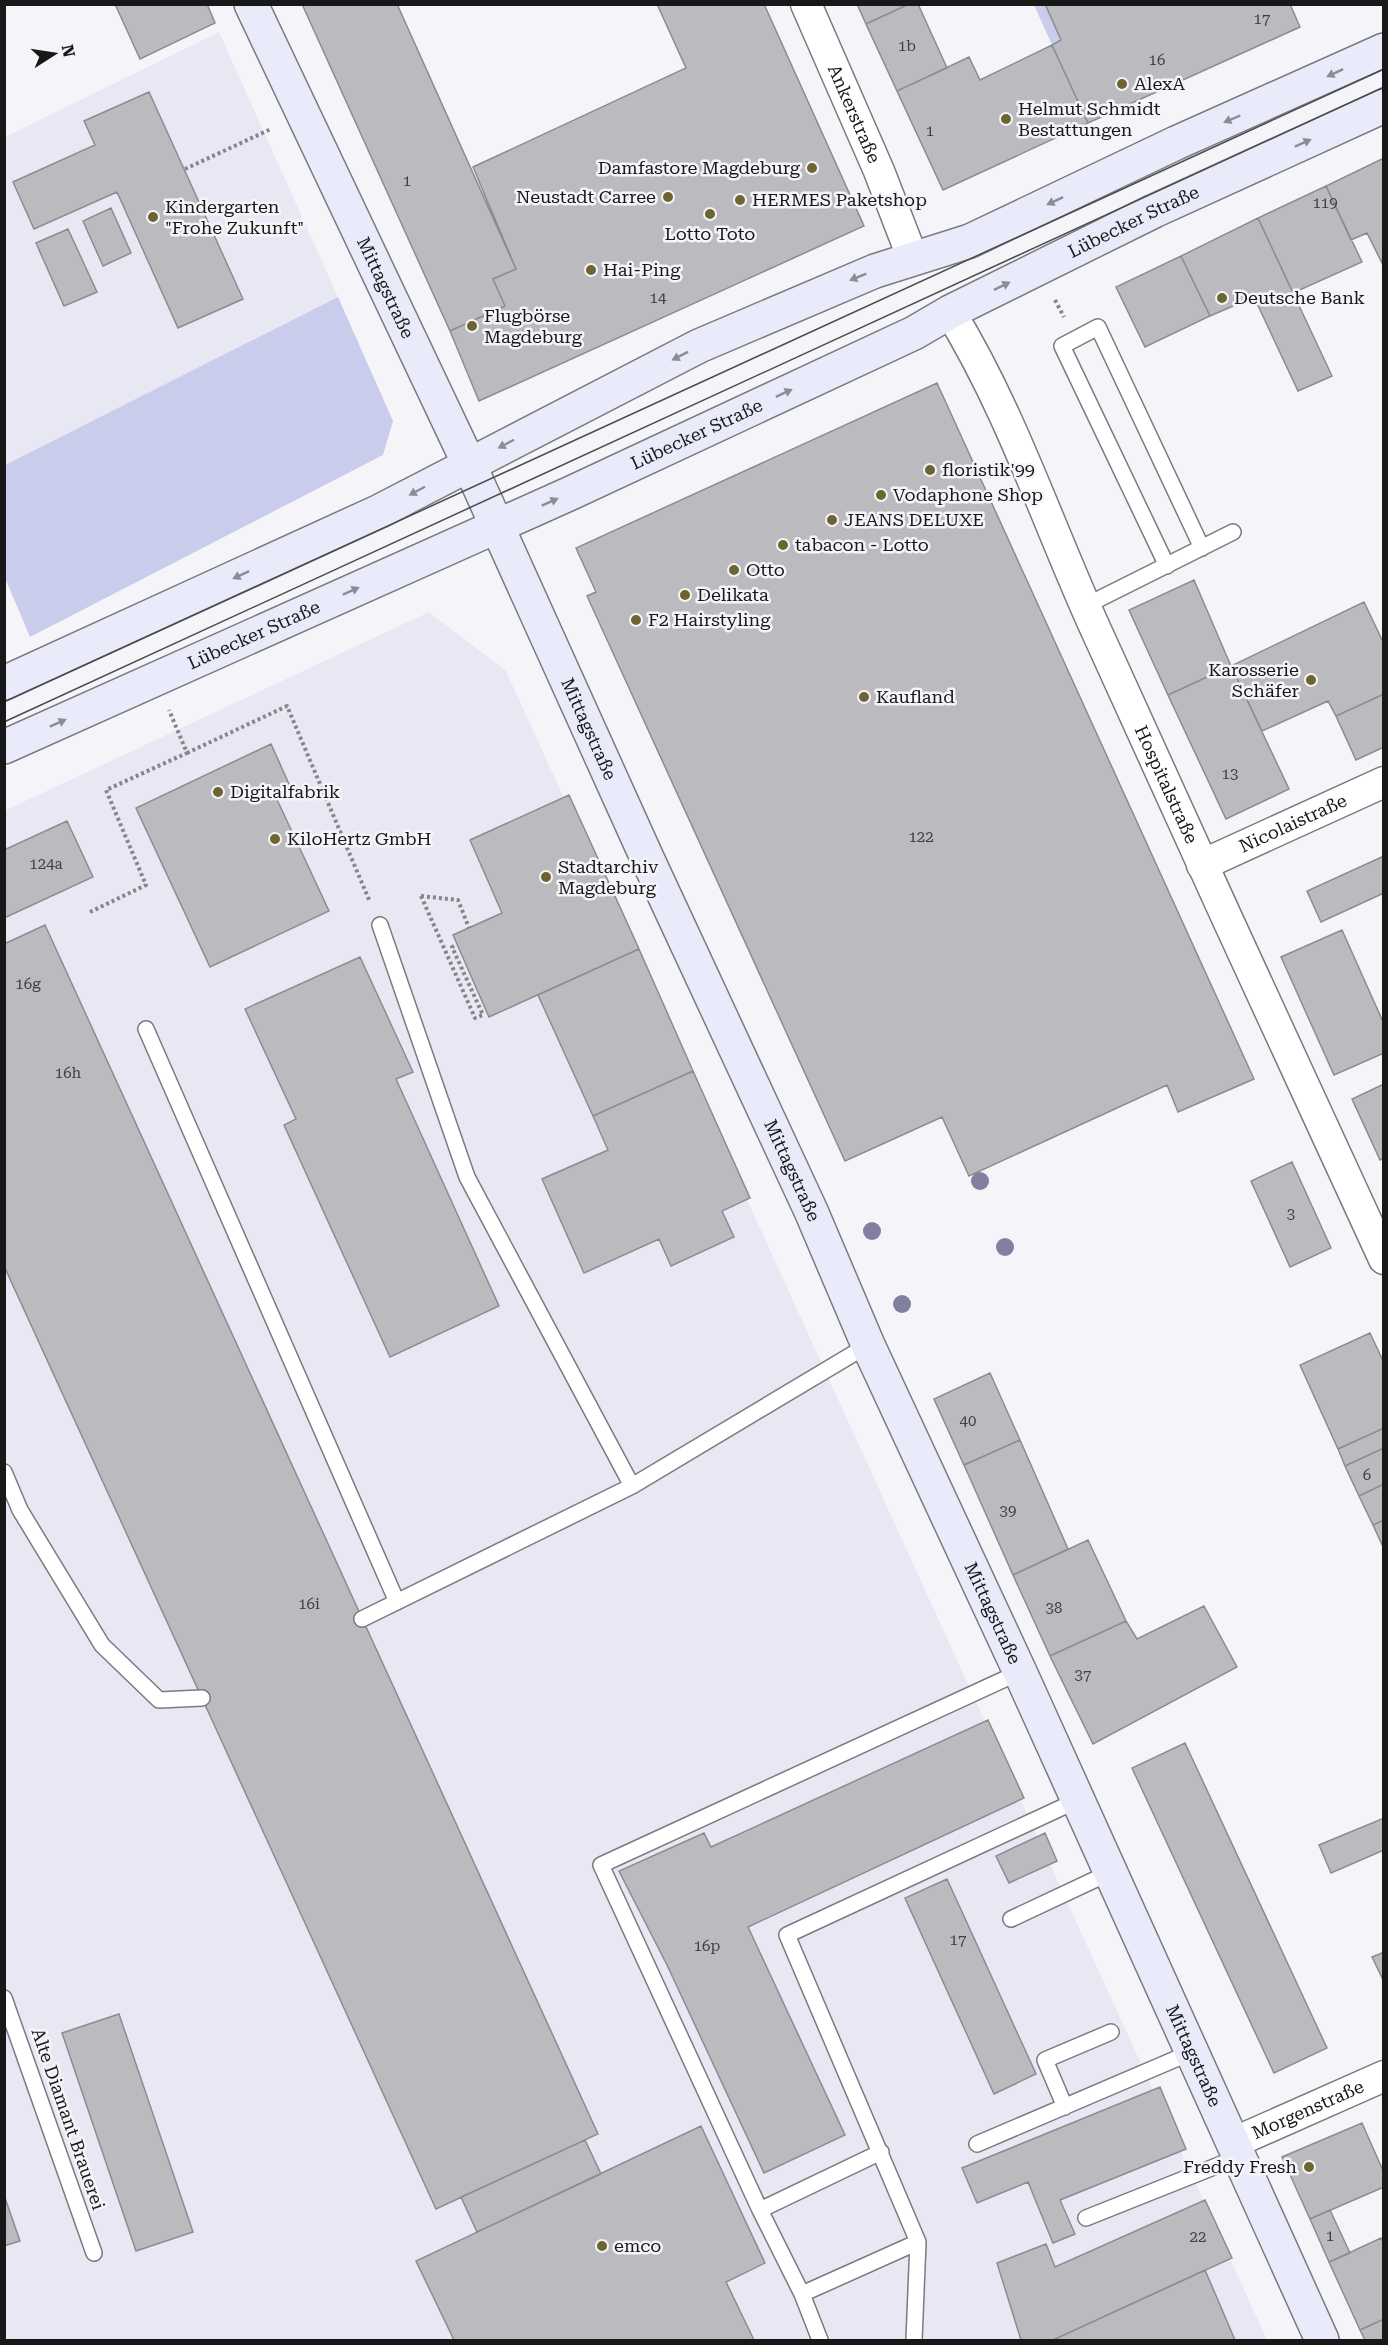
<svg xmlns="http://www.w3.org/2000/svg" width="1388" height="2345" viewBox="0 0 1388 2345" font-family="'Roboto Serif',serif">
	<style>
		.built { fill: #e7e8f4 }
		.green { fill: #caccec }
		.building { fill: #bbbbbf; stroke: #8c8c90; stroke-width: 1.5 }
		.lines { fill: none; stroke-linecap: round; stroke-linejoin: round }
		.lane-casing { stroke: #7a7b7e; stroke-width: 18 }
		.street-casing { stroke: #7a7b7e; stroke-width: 33 }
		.secondary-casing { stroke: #7a7b7e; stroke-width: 36 }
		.path { stroke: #868689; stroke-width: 4; stroke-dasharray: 3 3; stroke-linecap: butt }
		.lane { stroke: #fff; stroke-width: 15 }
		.street { stroke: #fff; stroke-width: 30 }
		.secondary { stroke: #eaebfa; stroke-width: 33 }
		.tram { stroke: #4b4b4c; stroke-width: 1.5 }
		.tree { fill: #8280a0 }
		.oneway { fill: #8c8c95 }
		.poi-dot { fill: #6c6531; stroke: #f5f5f9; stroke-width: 2 }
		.labels { text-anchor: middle; stroke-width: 5; stroke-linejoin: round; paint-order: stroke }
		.number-label { font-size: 15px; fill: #414142 }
		.poi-label { font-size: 18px; fill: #181819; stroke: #f5f5f9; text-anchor: start }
		.street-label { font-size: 18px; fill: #181819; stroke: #f5f5f9 }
	</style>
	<rect width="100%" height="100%" fill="#f5f5f9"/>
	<path class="built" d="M219,32L338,297L5,465V137Z
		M429,612L506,671L1267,2340H5L4,811Z"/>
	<path class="green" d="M1034,5H1045L1061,40L1052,45Z
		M338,297L393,421L383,455L30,637L5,578V465Z"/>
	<path class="building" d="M115,4H207L215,23L140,59Z
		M302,4H397L516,269L493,279L505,306L450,331Z
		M657,4H764L864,226L479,401L450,331L505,306L493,279L516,269L473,167L686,68Z
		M857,4H909L866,24Z
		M909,4H918L947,68L897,91L866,24Z
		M1045,4H1290L1300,27L1088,123L1052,45L1061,40Z
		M1052,45L1088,123L943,190L897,91L969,57L980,80Z
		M149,92L243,299L178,328L117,192L34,229L13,182L95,145L84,121Z
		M1384,158V267L1367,233L1351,240L1326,186Z
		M1326,186L1362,262L1293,293L1258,218Z
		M111,208L131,253L103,266L83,221Z
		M1258,218L1332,376L1298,391L1254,297L1210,316L1181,256Z
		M68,229L97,292L64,306L36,243Z
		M1181,256L1210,316L1145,347L1116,287Z
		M937,383L1254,1079L1178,1112L1167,1085L969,1176L942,1117L845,1161L587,596L596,592L576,548Z
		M1194,580L1231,666L1168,695L1129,610Z
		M1364,602L1384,644V694L1336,716L1328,701L1262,731L1231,666Z
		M1231,666L1289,789L1226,819L1168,695Z
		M1384,694V747L1356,760L1336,716Z
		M271,744L289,784L273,791L329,911L210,967L136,808Z
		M569,795L639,949L489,1017L453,935L502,913L470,840Z
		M67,821L93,877L4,918V850Z
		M1384,856V893L1321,922L1307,891Z
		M45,925L598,2134L436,2209L4,1266V944Z
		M1342,930L1384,1024V1053L1334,1075L1281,957Z
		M639,949L693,1071L593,1116L538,995Z
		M360,957L413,1072L396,1079L499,1306L390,1357L284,1125L296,1119L245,1009Z
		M693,1071L750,1198L722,1211L734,1237L671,1266L659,1239L584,1273L542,1179L608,1150L593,1116Z
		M1384,1084V1158L1380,1160L1352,1099Z
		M1292,1162L1331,1248L1290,1267L1251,1181Z
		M1370,1333L1384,1363V1428L1338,1449L1300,1365Z
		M990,1373L1020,1440L964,1465L934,1399Z
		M1384,1428V1448L1345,1466L1338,1449Z
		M1020,1440L1068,1549L1013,1575L964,1465Z
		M1384,1448V1484L1359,1496L1345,1466Z
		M1384,1484V1520L1373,1525L1359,1496Z
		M1384,1520V1549L1373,1525Z
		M1088,1540L1126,1621L1050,1656L1013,1575Z
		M1204,1606L1237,1667L1093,1744L1050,1656L1126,1621L1137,1639Z
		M988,1720L1024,1798L748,1927L845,2135L764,2173L667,1965L619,1871L704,1833L711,1847Z
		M1185,1743L1327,2048L1274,2073L1132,1768Z
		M1384,1818V1850L1331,1873L1319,1845Z
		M1045,1833L1057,1861L1009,1883L996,1856Z
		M947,1879L1036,2074L994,2094L905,1898Z
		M1384,1952V1982L1372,1957Z
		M119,2014L193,2232L136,2251L62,2033Z
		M1160,2087L1186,2149L1060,2200L1075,2234L1053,2243L1028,2182L977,2203L962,2168Z
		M1362,2123L1384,2173V2187L1310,2219L1282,2157Z
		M701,2126L765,2263L726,2282L754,2340H454L416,2261Z
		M585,2140L601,2174L477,2232L461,2197Z
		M4,2195L20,2241L4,2246Z
		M1205,2200L1232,2258L1053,2340H1021L997,2263L1046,2244L1055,2267Z
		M1330,2210L1350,2253L1329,2262L1310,2219Z
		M1381,2238L1384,2244V2319L1360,2330L1329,2262Z
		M1205,2270L1235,2340H1053Z
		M1384,2319V2340H1365L1360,2330Z"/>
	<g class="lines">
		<defs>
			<path id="lane" d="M1167,566L1062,346L1098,327L1202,548
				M1085,606L1233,532
				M380,925L467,1177L632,1486L868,1345
				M146,1029L397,1602
				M4,1472L20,1510L102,1645L159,1700L202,1698
				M362,1619L632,1486
				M1011,1919L1111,1872
				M4,1998L94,2253
				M1065,2107L1045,2060L1111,2032
				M977,2144L1192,2052
				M760,2210L881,2152
				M1086,2218L1239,2157
				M802,2294L918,2242
				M820,2340L802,2294L760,2210L601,1865L1020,1672
				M914,2340L918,2242L787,1935L1078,1800"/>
			<g id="street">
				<path id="s1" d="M806,4L879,171L913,259"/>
				<path id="s2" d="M950,312C1011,411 1048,525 1096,630C1191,840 1287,1050 1384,1259"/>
				<path id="s3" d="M1202,865L1384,782"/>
				<path id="s4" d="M1233,2143L1384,2076"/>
			</g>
			<g id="secondary">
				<path id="s5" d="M251,4L469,464L647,858L811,1211L868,1345L1020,1672L1322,2340"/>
				<path d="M4,683L380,511L699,346L875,271L970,241L1176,143L1384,50"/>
				<path id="s6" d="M4,747L571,493L914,333L950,312L1154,211L1384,106"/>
			</g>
		</defs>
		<use href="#lane" class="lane-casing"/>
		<use href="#street" class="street-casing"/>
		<use href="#secondary" class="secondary-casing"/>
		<path class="path" d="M185,169L271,129
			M1055,300L1064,317
			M187,753L287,706L370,902
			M421,896L475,1018L483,1015L452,947L457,945
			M421,896L458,900L469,928
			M90,912L146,885L106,790L187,753L169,710"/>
		<use href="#lane" class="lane"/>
		<use href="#street" class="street"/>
		<use href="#secondary" class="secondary"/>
		<path class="tram" d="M4,702L1384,69
			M4,722L1384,87"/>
	</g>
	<g class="tree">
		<circle cx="980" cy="1181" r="9"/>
		<circle cx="872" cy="1231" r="9"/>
		<circle cx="1005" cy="1247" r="9"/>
		<circle cx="902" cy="1304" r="9"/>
	</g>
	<defs><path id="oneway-solid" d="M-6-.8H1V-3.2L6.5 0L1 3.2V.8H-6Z" transform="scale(1.5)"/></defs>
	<g class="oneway">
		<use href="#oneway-solid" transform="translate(1335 73) rotate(155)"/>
		<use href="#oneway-solid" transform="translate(1232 119) rotate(157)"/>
		<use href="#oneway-solid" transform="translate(1303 143) rotate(-24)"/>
		<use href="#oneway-solid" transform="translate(1055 201) rotate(155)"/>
		<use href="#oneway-solid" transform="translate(858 277) rotate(158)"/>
		<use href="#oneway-solid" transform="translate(1002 286) rotate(-26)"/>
		<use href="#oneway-solid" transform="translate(680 356) rotate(153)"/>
		<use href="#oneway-solid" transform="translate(784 393) rotate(-25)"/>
		<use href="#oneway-solid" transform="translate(506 444) rotate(152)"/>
		<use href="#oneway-solid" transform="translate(417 491) rotate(152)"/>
		<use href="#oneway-solid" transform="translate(550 502) rotate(-24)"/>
		<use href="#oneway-solid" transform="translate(241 575) rotate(155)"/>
		<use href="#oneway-solid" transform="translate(351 591) rotate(-24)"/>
		<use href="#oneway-solid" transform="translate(58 723) rotate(-24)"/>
	</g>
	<g class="poi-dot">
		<circle cx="1122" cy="84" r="6"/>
		<circle cx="1006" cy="119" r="6"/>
		<circle cx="812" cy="168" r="6"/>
		<circle cx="668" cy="197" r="6"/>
		<circle cx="740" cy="200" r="6"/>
		<circle cx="710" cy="214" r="6"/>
		<circle cx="153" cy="217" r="6"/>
		<circle cx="591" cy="270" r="6"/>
		<circle cx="1222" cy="298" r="6"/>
		<circle cx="472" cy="326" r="6"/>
		<circle cx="930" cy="470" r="6"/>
		<circle cx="881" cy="495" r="6"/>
		<circle cx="832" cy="520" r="6"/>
		<circle cx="783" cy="545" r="6"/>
		<circle cx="734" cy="570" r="6"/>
		<circle cx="685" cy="595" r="6"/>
		<circle cx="636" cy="620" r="6"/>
		<circle cx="1311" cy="680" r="6"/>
		<circle cx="864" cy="697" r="6"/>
		<circle cx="218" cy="792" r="6"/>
		<circle cx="275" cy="839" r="6"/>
		<circle cx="546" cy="877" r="6"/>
		<circle cx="1309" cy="2167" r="6"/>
		<circle cx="602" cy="2246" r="6"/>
	</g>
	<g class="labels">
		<g class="number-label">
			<text x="1262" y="24">17</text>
			<text x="907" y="51">1b</text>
			<text x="1157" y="65">16</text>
			<text x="930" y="136">1</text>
			<text x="407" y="186">1</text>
			<text x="1325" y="208">119</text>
			<text x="658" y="303">14</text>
			<text x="1230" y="779">13</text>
			<text x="921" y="842">122</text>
			<text x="46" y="869">124a</text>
			<text x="28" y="989">16g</text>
			<text x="68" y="1078">16h</text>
			<text x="1291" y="1219">3</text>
			<text x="968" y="1426">40</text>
			<text x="1367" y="1480">6</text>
			<text x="1008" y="1516">39</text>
			<text x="309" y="1609">16i</text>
			<text x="1054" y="1613">38</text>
			<text x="1083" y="1680">37</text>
			<text x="958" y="1945">17</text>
			<text x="707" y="1951">16p</text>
			<text x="1330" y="2241">1</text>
			<text x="1198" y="2242">22</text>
		</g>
		<g class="poi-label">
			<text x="1134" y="90">AlexA</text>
			<text x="1018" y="115">Helmut Schmidt<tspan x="1018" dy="21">Bestattungen</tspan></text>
			<text x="800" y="174" text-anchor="end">Damfastore Magdeburg</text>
			<text x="656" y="203" text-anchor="end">Neustadt Carree</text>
			<text x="752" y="206">HERMES Paketshop</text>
			<text x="165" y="213">Kindergarten<tspan x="165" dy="21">"Frohe Zukunft"</tspan></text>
			<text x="710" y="240" text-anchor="middle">Lotto Toto</text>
			<text x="603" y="276">Hai-Ping</text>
			<text x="1234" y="304">Deutsche Bank</text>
			<text x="484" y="322">Flugbörse<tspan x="484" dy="21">Magdeburg</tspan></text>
			<text x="942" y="476">floristik'99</text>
			<text x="893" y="501">Vodaphone Shop</text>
			<text x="844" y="526">JEANS DELUXE</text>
			<text x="795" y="551">tabacon - Lotto</text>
			<text x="746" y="576">Otto</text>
			<text x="697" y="601">Delikata</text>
			<text x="648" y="626">F2 Hairstyling</text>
			<text x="1299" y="676" text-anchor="end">Karosserie<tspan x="1299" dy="21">Schäfer</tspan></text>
			<text x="876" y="703">Kaufland</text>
			<text x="230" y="798">Digitalfabrik</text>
			<text x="287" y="845">KiloHertz GmbH</text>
			<text x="558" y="873">Stadtarchiv<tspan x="558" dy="21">Magdeburg</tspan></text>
			<text x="1297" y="2173" text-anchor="end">Freddy Fresh</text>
			<text x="614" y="2252">emco</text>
		</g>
		<g class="street-label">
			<text dy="6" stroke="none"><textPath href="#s1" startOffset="120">Ankerstraße</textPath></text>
			<text dy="6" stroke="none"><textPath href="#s6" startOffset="1246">Lübecker Straße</textPath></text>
			<text dy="6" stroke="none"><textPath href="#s5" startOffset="314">Mittagstraße</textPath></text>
			<text dy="6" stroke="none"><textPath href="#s6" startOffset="760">Lübecker Straße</textPath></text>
			<text dy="6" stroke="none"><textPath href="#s6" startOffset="274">Lübecker Straße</textPath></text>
			<text dy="6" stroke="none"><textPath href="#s5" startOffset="800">Mittagstraße</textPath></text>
			<text dy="6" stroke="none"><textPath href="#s2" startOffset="520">Hospitalstraße</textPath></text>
			<text dy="6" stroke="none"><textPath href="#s3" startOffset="100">Nicolaistraße</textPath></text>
			<text dy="6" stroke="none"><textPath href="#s5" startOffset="1286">Mittagstraße</textPath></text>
			<text dy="6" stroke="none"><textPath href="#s5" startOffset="1772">Mittagstraße</textPath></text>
			<text dy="6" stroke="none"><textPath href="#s5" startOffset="2258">Mittagstraße</textPath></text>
			<text dy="6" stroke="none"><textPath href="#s4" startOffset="82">Morgenstraße</textPath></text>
			<text transform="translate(68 2119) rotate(71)" y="6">Alte Diamant Brauerei</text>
		</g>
	</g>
	<rect width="1388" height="2345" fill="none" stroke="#181819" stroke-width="12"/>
	<g transform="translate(54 54) rotate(78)" stroke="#f5f5f9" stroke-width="4.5" paint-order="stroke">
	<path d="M0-4.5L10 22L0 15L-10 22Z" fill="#181819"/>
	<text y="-9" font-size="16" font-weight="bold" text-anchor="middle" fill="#181819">N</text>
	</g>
</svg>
